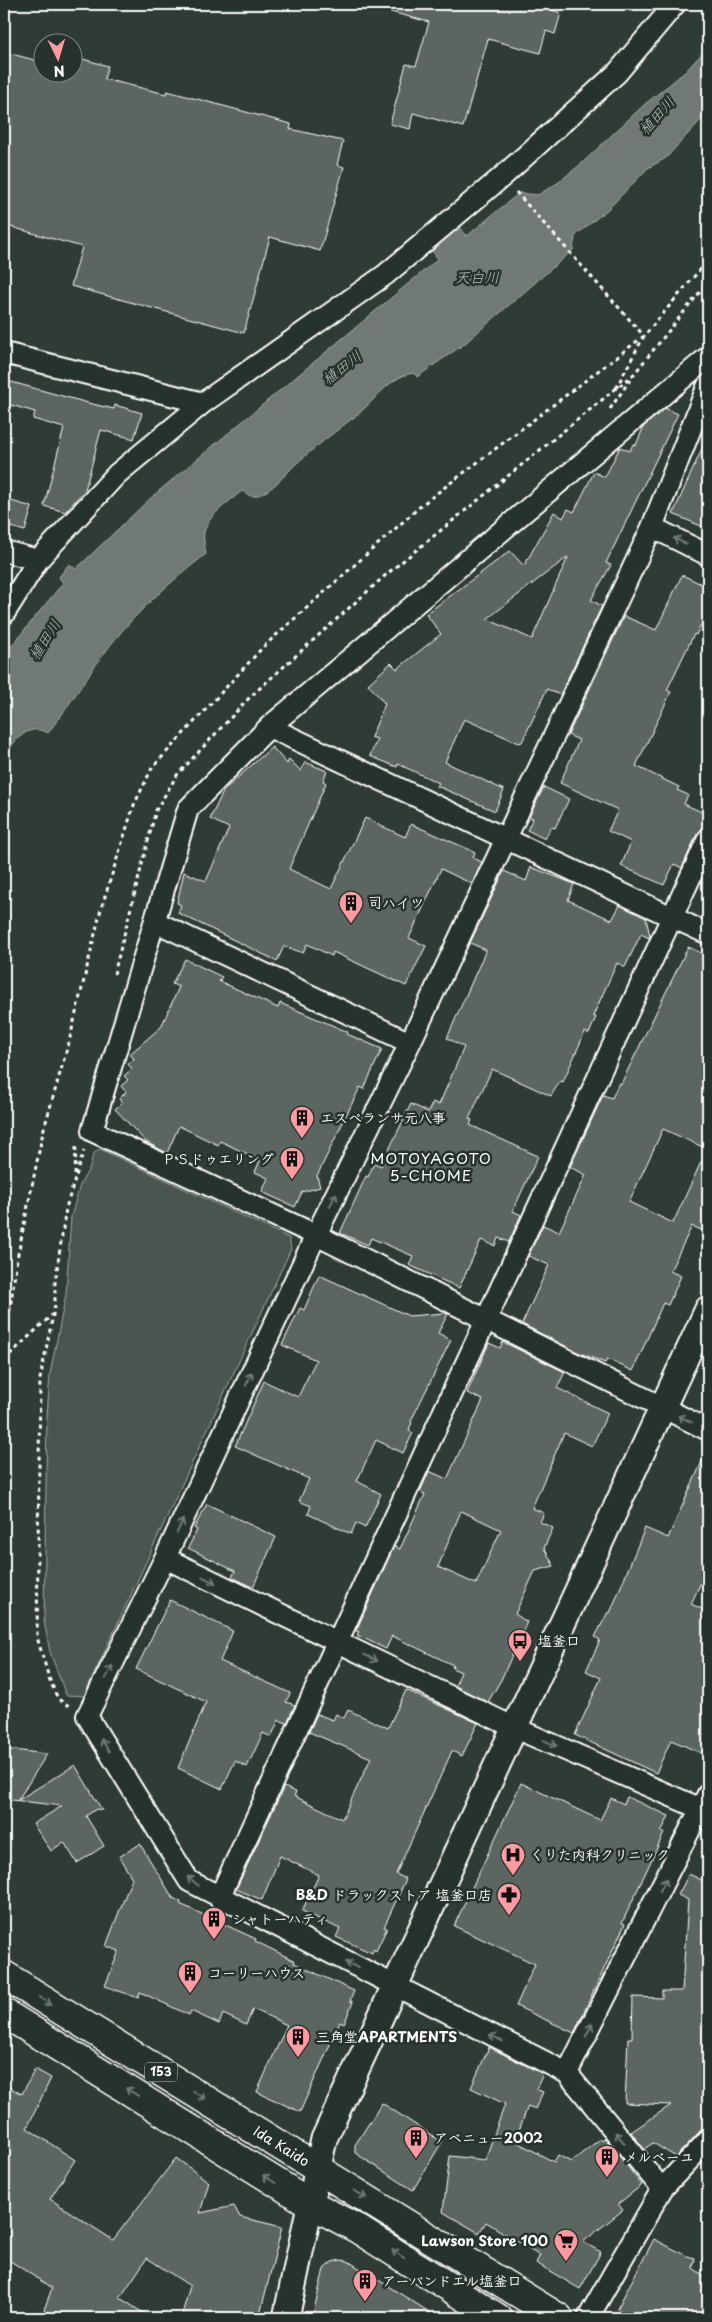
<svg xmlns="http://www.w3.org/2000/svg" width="712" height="2322" viewBox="0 0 712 2322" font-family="'Playpen Sans','Klee One',sans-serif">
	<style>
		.green { fill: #4a544f; stroke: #a4aaa7 }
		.water { fill: #707975; stroke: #a9afac }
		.building { fill: #5b6661; stroke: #fff; fill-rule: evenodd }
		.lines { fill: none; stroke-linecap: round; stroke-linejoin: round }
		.minor-casing { stroke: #fff; stroke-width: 24 }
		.tertiary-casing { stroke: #fff; stroke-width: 29 }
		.trunk-casing { stroke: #fff; stroke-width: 31 }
		.path { stroke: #fff; stroke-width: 3; stroke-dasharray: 4 4; stroke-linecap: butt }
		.minor { stroke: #26332d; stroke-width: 20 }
		.tertiary { stroke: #26332d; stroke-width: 25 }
		.trunk { stroke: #26332d; stroke-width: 28 }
		.oneway { stroke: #727a76 }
		.labels { text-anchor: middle; stroke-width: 5; stroke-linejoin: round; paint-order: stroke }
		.shield { fill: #26332d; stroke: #bec2c0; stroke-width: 1 }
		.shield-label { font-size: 12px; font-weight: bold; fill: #fff }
		.poi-label { font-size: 14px; font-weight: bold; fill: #fff; stroke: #26332d; text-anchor: start }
		.street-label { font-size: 14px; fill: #fff; stroke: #26332d }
		.water-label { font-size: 15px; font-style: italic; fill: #b8bcba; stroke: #26332d }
		.neighbourhood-label { font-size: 15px; letter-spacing: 1px; fill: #fff; stroke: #26332d }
	</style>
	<rect width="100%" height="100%" fill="#2f3b35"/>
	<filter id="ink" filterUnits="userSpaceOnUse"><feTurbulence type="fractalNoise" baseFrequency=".02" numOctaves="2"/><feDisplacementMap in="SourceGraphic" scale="10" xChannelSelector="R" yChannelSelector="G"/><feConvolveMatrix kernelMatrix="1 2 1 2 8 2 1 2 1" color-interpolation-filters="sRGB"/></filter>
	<g filter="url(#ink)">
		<path class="green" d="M100,1149L289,1238L291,1249L84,1696L66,1695L50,1652L44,1621L47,1417L50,1374L66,1294L71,1217L80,1185L90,1167L93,1154Z"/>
		<path class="water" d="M708,47V112L666,158L648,168L608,209L575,236L573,250L464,344L417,377L414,373C389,376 375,401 357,415C336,431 316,446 297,463C283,476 274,490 256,496C251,498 246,493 242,491C230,501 210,514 205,529C202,537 205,546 206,554C173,580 139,609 112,643C89,672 71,704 48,733C28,722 14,741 4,757V655L63,583L59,577L69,564L76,569L154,495L438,259L428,245L456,221L467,236L519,193L538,195L556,184L580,165L645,104L685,72Z"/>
		<path class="building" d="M384,4H540L553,7L552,10L561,13L555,34L546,31L540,53L488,39L463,127L413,113L410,129L390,124L406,64L416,66L429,22L383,10Z
			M4,52L42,62V72H72V56L108,66L104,79L166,94L167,91L291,124L290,129L343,141L337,165L344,167L320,251L270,237L244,333L71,286L82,247L4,225Z
			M4,380L88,403L114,409L115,405L142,413L134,439L101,430L85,490L65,512L44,506L64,428L33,419L35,412L4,403Z
			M665,408L678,414L606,563L611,565L591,600L602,606L560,695L547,689L522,742L519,743L464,719L445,762L504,790L495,811L437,786L439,783L398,764L397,767L370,756L377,739L371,737L385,704L368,684L391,663L397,669L441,634L426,614L510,551L524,566L554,512L563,518L568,509L574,512L594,472L605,477L620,447L630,451L633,444L636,445L644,426ZM568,557L532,639L487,619L536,581Z
			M708,435V529L673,514Z
			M4,499L32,507L25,531L4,525Z
			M682,575L708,587V610L696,635L694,634L667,690L671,692L636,766L679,787L677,790L688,795L684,804L708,815V827L702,829L697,834L682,868L674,864L664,885L621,866L631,842L608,831L618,810L560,783L579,740L568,735L624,616L656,630Z
			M272,747L287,764L289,759L301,771L305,762L327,771L323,781L326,783L289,869L331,889L365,818L405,837L411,824L475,852L473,858L482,862L472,884L441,869L409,938L426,946L406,986L333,952L332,956L307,944L303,953L284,946L277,961L178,913L181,905L177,903L184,872L206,881L229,828L210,819L224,790Z
			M544,787L569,799L555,828L551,827L545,839L527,830L533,818L529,817Z
			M531,867L574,884L568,900L612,920L620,905L646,918L650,936L649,938L641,934L625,967L617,963L593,1016L596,1017L589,1034L585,1032L563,1082L560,1081L551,1096L492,1069L469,1119L472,1120L470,1125L538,1156L513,1211L521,1215L509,1242L498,1238L495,1246L481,1240L459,1288L409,1265L413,1256L371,1238L368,1245L340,1233L366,1176L368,1177L374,1163L381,1166L411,1104L428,1112L433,1102L439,1105L464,1047L447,1038L486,950L470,943L504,871L526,881Z
			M688,947L708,956V1233L692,1226L670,1271L681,1276L668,1305L663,1303L633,1371L607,1359L605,1363L575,1351L522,1324L549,1265L528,1256L543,1225L559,1232L586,1175L570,1167L603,1095L612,1098L619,1083L621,1084ZM663,1129L707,1149L673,1223L629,1202Z
			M185,959L222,977L219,981L278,1008L280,1003L348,1032L347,1034L382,1049L364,1089L360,1087L317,1176L320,1187L302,1192L295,1207L262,1192L268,1178L255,1172L260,1160L220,1141L218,1145L179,1126L167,1153L146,1142L115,1109L122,1103L119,1099L126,1092L121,1086L128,1080L124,1076L132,1069L128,1064L134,1059L130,1054L161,1027L179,987L172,984Z
			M319,1275L409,1316L445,1313L448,1314L438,1333L451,1340L411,1421L412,1422L409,1430L413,1433L403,1453L376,1440L357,1481L381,1494L365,1528L356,1523L351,1534L308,1514L311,1506L299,1501L309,1479L235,1446L264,1381L298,1397L316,1360L282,1345L300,1308L304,1310Z
			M503,1342L565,1372L557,1388L608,1413L592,1446L564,1433L532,1508L544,1513L540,1522L553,1528L544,1548L554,1566L535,1571L515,1614L527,1622L501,1680L488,1702L455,1686L461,1672L452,1668L453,1665L392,1636L386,1649L357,1635L359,1632L356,1631L394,1546L400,1549L425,1494L420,1492L429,1471L447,1479L483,1400L467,1393L489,1343L500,1348ZM461,1511L501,1530L476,1584L438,1567Z
			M708,1448V1567L691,1604L708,1612V1756L671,1740L656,1773L575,1735L601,1678L586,1671L600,1640L595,1637L608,1612L610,1613L645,1528L668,1538Z
			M207,1504L276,1537L253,1587L232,1577L235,1571L188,1548L197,1530L194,1528Z
			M170,1600L233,1631L220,1661L290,1693L286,1702L295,1705L287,1723L279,1720L271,1737L263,1733L247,1767L235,1761L222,1789L178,1768L206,1702L136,1669Z
			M406,1690L478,1723L462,1756L452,1751L396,1874L406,1879L384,1927L387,1928L376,1951L374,1949L372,1953L336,1937L340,1929L302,1911L319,1875L280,1856L262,1900L236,1889L284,1787L296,1792L294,1796L342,1819L371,1758L309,1732L317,1714L333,1720L336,1714L344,1718L348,1710L388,1728Z
			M4,1749L47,1754L18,1800L75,1765L102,1810L96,1809L86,1816L104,1846L77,1863L64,1842L51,1851L33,1824L62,1806L4,1799Z
			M521,1783L600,1820L611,1798L624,1804L627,1797L669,1816L661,1832L664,1833L622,1923L625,1924L574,2033L516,2006L535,1964L454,1926Z
			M140,1844L173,1898L181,1902L180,1904L256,1939L255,1941L295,1961L294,1963L354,1991L350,2001L353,2002L344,2024L340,2022L300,2112L257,2092L287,2025L253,2009L246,2025L223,2014L219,2024L191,2011L189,2015L140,1992L138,1998L105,1986L119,1951L106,1946L132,1878L119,1857Z
			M689,1874L708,1883V2099L705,2098L702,2129L676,2157L653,2143L644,2149L631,2132L671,2105L625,2103L628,2038H632L633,1997L662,1998V1991H682L688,1900L678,1895Z
			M489,2047L543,2074L536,2089L543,2092L535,2109L528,2106L515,2141L554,2162L558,2155L571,2162L600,2139L602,2141L605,2138L642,2185L618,2204L623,2210L583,2242L601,2252L580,2289L536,2263L540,2255L486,2222L479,2233L443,2212L450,2156L485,2160L505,2104L471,2088Z
			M35,2069L51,2078L27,2128L75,2160L50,2199L113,2240L176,2158L209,2182L200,2213L234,2206L240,2217L282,2227L259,2318H242L212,2311L210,2318H181L190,2286L147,2258L120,2298L151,2318H41L52,2288L4,2257V2085L22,2094Z
			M382,2103L442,2142L413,2190L355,2153V2145Z
			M654,2239L687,2256L695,2258L693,2268L708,2279V2318H635L617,2309Z
			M341,2260L348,2261L439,2318H312L324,2269L332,2262Z"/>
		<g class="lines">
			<defs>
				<path id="minor" d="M4,353L203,403
					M708,357L269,727L188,809L92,1131L316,1235L708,1430
					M652,527L708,555
					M4,551L38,560
					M4,614L38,560L117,474L203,403L385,275L503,176L617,73L675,4
					M269,727L708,934
					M156,922L410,1043
					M165,1558L515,1728L708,1812
					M219,1898L708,839
					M567,2073L708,1794
					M662,2189L567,2073L189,1881L87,1716L165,1558L316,1235L410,1043L652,527L708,385
					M588,2318L662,2189L708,2140"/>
				<path id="tertiary" d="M286,2318L324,2139L708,1309"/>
				<g id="trunk">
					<path id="s1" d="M4,1975L559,2318"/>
					<path d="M4,2013L311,2204L356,2228L498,2318"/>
				</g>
			</defs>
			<use href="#minor" class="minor-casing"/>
			<use href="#tertiary" class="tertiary-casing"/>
			<use href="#trunk" class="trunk-casing"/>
			<path class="path" d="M516,192L644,336L616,388
				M610,409L632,377
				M114,974L156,810L177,775L250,697L388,573L634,374L708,282
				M75,1175L76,1146
				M4,1351L17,1259L43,1132L69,1042L101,909L134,805L152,768L264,646L424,503L644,336L708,260
				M4,1360L53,1314
				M69,1706L58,1699L49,1678L37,1637L40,1379L55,1305V1283L66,1208L84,1150"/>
			<use href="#minor" class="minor"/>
			<use href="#tertiary" class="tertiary"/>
			<use href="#trunk" class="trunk"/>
		</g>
		<defs><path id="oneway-shaft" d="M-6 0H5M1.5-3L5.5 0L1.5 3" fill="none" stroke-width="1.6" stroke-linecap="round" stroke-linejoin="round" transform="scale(1.25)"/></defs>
		<g class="oneway">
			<use href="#oneway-shaft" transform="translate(680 541) rotate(-153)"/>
			<use href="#oneway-shaft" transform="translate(333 1200) rotate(-64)"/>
			<use href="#oneway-shaft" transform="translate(249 1379) rotate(-65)"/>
			<use href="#oneway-shaft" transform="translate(685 1419) rotate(-154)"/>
			<use href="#oneway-shaft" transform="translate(180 1526) rotate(-65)"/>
			<use href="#oneway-shaft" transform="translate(209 1580) rotate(26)"/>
			<use href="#oneway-shaft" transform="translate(371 1658) rotate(26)"/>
			<use href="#oneway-shaft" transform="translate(109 1672) rotate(-64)"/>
			<use href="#oneway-shaft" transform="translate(550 1743) rotate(23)"/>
			<use href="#oneway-shaft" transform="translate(105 1745) rotate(-122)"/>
			<use href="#oneway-shaft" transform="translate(193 1881) rotate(-141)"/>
			<use href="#oneway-shaft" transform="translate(663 1885) rotate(-63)"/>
			<use href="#oneway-shaft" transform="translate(352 1965) rotate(-153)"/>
			<use href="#oneway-shaft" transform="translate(45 2001) rotate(32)"/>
			<use href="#oneway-shaft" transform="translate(589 2030) rotate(-63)"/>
			<use href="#oneway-shaft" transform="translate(496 2038) rotate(-153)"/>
			<use href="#oneway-shaft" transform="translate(132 2092) rotate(-148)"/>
			<use href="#oneway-shaft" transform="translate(199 2095) rotate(32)"/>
			<use href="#oneway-shaft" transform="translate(620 2138) rotate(-130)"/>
			<use href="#oneway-shaft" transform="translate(269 2179) rotate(-148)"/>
			<use href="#oneway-shaft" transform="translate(360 2194) rotate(31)"/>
			<use href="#oneway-shaft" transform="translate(398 2254) rotate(-148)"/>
		</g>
	</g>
	<defs>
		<symbol id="building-pin" viewBox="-11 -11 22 30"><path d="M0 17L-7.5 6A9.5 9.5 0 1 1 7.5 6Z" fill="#ff9aa2" stroke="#26332d"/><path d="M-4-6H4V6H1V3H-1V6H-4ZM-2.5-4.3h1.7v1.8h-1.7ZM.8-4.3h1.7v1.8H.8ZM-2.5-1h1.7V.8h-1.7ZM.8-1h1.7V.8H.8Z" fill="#111"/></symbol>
		<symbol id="bus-pin" viewBox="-11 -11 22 30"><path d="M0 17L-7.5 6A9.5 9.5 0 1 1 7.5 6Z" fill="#ff9aa2" stroke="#26332d"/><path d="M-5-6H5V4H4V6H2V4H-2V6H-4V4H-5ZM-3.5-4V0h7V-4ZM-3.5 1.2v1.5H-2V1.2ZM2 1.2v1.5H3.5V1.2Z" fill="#111"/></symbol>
		<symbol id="hospital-pin" viewBox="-11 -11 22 30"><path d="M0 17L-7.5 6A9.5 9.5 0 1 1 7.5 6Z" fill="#ff9aa2" stroke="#26332d"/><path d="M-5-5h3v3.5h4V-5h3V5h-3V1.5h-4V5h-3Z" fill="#111"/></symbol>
		<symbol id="pharmacy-pin" viewBox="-11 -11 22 30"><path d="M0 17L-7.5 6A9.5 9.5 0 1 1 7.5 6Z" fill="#ff9aa2" stroke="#26332d"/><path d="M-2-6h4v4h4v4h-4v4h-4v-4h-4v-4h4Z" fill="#111"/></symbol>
		<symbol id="supermarket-pin" viewBox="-11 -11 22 30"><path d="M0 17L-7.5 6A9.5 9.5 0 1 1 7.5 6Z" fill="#ff9aa2" stroke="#26332d"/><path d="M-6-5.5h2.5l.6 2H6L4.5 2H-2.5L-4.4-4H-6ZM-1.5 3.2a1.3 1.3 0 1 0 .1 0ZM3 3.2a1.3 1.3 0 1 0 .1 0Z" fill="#111"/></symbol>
	</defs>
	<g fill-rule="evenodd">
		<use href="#building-pin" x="337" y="889" width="28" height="38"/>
		<use href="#building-pin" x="288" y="1104" width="28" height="38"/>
		<use href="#building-pin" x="278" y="1145" width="28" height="38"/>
		<use href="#bus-pin" x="506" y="1627" width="28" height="38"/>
		<use href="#hospital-pin" x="499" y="1841" width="28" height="38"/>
		<use href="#pharmacy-pin" x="495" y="1881" width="28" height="38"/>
		<use href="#building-pin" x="200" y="1905" width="28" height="38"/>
		<use href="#building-pin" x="176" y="1959" width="28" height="38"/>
		<use href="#building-pin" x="284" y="2023" width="28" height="38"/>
		<use href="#building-pin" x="402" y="2124" width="28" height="38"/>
		<use href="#building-pin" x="593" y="2143" width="28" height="38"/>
		<use href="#supermarket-pin" x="552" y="2227" width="28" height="38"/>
		<use href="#building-pin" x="351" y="2267" width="28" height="38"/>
	</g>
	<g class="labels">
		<rect class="shield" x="145" y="2062.5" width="32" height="19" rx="4"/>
		<g class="shield-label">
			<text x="161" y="2076">153</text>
		</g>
		<g class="poi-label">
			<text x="368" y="908">司ハイツ</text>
			<text x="320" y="1123">エスペランサ元八事</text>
			<text x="274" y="1164" text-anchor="end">ＰＳドゥエリング</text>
			<text x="538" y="1646">塩釜口</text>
			<text x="530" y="1860">くりた内科クリニック</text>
			<text x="492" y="1900" text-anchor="end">B&amp;D ドラックストア 塩釜口店</text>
			<text x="232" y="1924">シャトーハティ</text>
			<text x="208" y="1978">コーリーハウス</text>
			<text x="316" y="2042">三角堂APARTMENTS</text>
			<text x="434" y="2143">アベニュー2002</text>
			<text x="624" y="2162">メルベーユ</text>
			<text x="548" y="2246" text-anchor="end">Lawson Store 100</text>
			<text x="382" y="2286">アーバンドエル塩釜口</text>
		</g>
		<g class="street-label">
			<text dy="5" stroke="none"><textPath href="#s1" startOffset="326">Ida Kaido</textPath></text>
		</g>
		<g class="water-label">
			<text transform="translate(657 116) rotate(-48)" y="5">植田川</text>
			<text x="477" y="283">天白川</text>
			<text transform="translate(342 368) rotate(-38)" y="5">植田川</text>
			<text transform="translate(45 640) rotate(-57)" y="5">植田川</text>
		</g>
		<g class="neighbourhood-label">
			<text x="431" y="1164">MOTOYAGOTO<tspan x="431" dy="17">5-CHOME</tspan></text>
		</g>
	</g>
	<rect width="712" height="2322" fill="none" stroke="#26332d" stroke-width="20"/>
	<rect x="10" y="10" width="692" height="2302" fill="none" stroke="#fff" stroke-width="2" filter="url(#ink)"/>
	<g transform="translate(58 58) rotate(175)"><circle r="24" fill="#26332d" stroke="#7d8581"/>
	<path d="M0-4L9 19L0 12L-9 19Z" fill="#ff9aa2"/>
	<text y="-8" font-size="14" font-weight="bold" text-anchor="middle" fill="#ffffff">N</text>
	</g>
</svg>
